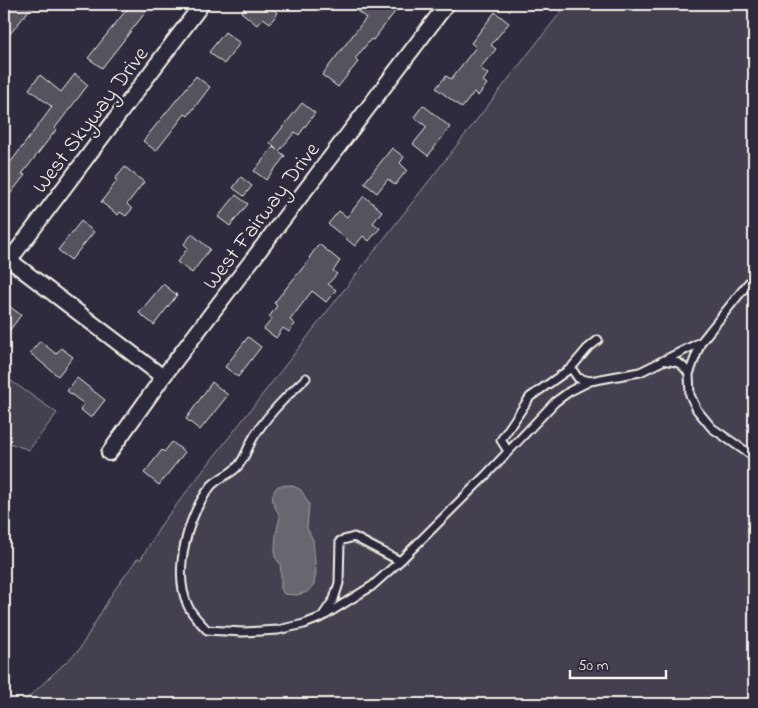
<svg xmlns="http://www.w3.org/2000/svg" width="758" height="708" viewBox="0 0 758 708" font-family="'Indie Flower',sans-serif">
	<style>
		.green { fill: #454050; stroke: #9c989c }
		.water { fill: #6a6670; stroke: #a19ea0 }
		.building { fill: #56525f; stroke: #f4f1e8 }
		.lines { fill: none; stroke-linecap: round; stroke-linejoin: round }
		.lane-casing { stroke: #f4f1e8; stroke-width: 11 }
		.street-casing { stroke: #f4f1e8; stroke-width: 18 }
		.lane { stroke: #2f2a3d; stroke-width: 7 }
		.street { stroke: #2f2a3d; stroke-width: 14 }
		.labels { text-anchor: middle; stroke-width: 5; stroke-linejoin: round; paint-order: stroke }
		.street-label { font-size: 22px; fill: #f4f1e8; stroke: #2f2a3d }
	</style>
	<rect width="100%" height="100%" fill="#2f2a3d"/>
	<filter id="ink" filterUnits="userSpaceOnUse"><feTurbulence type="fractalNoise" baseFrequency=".02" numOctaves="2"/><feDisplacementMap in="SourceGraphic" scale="10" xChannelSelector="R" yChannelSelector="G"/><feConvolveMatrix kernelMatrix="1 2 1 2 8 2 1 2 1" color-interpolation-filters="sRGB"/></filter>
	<g filter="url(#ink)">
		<path class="green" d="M567,4H754V704H21L79,650L113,592L137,559H141L163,522Z
			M4,376L57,413L29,450L4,441Z"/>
		<path class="water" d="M291,485L301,490L309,504L307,528L313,540L316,573L314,584L307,592L297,595L284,594L281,589V573L280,564L275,557V550L276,534L280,517C275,505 267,498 278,486Z"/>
		<path class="building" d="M4,4H34L10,34L4,29Z
			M131,4H152L102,68L88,58Z
			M247,4H266L278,13L270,23L263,18L257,25L241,12Z
			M363,4H401L373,40L371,39L355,59L358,62L338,87L322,75L366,18L357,11Z
			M495,12L509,23L491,45L496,49L480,68L488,74L483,81L487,84L478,96L474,92L462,108L436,88L446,76L451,79L476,47L471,43Z
			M225,32L240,43L224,64L209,52Z
			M75,74L88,85L55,128L56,130L22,174L25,175L4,202V171L52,107L29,89L40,75L61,92Z
			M196,76L210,87L188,116L185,114L156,151L143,141Z
			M302,103L315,113L299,135L295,132L279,151L285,156L266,180L254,171L273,147L277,150L270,143Z
			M423,105L450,127L428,156L413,144L427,127L414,117Z
			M392,148L404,157L400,163L407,170L395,185L388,179L377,193L364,183Z
			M125,167L144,182L127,204L132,209L126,216L120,212L118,215L101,202L117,181L115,179Z
			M241,177L252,186L244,196L233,188Z
			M236,195L248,204L230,226L218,217Z
			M364,196L382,211L373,223L380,228L369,241L363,236L355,246L328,224L339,211L347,217Z
			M81,221L94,232L71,260L58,250Z
			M192,234L210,249L192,273L177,262L188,248L184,244Z
			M319,244L340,261L333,271L337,274L328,284L336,290L326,302L312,291L290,320L295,324L289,332L283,328L276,338L264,329L272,319L269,317L277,306L274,303L310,259L309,258Z
			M163,284L177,295L154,325L139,313Z
			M9,306L21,315L4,338V313Z
			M248,337L261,347L238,377L225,367Z
			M40,341L56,354L61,348L73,357L58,376L30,353Z
			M77,378L105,400L91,418L80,409L84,404L67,391Z
			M212,382L228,395L200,430L186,419Z
			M172,442L185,452L159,485L144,473L162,450L164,452Z"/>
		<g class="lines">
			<defs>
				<path id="lane" d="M754,276L701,342L689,374L690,395L697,410L712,428L754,457
					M667,361C679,361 683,365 689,374
					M571,368L578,378L590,381
					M306,378C289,394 270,412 257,432C250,441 247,453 241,462C234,474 220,476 211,486C188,515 172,571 188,606C192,615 200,622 207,630L243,632L278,630L304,624L322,617L372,586L400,561L486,475L555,402L570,391L590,381L640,372L701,342
					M508,451L501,440L530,397L571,368L587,349L598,340
					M323,615L334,599L339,583L340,541L354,537L400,561"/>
				<path id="street" d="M4,256L163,377
					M9,261L202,4
					M109,453L163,377L447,4"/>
			</defs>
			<use href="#lane" class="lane-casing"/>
			<use href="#street" class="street-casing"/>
			<use href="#lane" class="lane"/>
			<use href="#street" class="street"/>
		</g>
	</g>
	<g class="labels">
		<g class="street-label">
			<text transform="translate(89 119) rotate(-53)" y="8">West Skyway Drive</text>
			<text transform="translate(260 215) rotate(-53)" y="8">West Fairway Drive</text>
		</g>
	</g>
	<rect width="758" height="708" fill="none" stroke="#2f2a3d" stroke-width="20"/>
	<rect x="10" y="10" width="738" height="688" fill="none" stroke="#f4f1e8" stroke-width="2" filter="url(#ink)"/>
	<path d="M570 670v8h96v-8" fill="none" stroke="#f4f1e8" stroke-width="2.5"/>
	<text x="578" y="670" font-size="15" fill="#f4f1e8" stroke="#2f2a3d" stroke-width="4" paint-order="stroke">50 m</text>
</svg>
